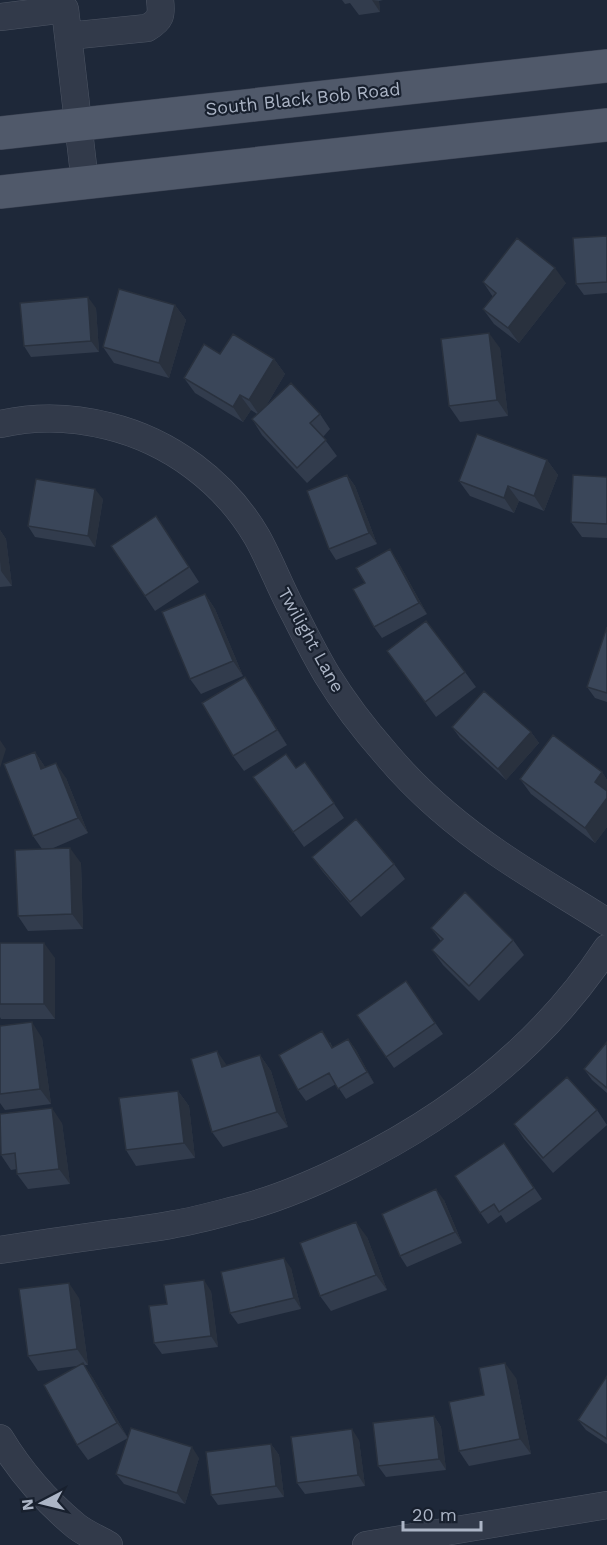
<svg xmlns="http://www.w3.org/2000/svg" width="607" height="1545" viewBox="0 0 607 1545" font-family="'Work Sans',sans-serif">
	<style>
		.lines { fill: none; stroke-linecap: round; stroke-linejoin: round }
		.minor-casing { stroke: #4d5564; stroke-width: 28 }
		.major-casing { stroke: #3c4353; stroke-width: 34 }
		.minor { stroke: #323a4a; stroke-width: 27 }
		.major { stroke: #50596a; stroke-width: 33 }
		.wall { fill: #323c4d }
		.shaded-wall { fill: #29313e }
		.building { fill: #3a4659; stroke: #29313e; stroke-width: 1.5 }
		.labels { text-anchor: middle; stroke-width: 4.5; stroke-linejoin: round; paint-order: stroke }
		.street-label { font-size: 18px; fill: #acb5c6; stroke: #18202e }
	</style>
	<rect width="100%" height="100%" fill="#1e2839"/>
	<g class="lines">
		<defs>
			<path id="minor" d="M0,17L65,9L85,183
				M68,36L147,28C161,20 162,15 160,0
				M0,424C35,416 73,417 108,426C170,441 225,482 257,537C271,562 281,590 295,615C305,635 315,655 327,675C344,703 365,730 387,755C419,793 458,826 499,854C534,878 571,899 607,922
				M0,1250C39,1244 78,1238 117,1233C136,1230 156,1228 175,1224C199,1220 222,1213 246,1207C282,1197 317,1182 351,1165C454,1114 543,1045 607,948
				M0,1438C20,1471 47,1502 76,1526C86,1534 99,1539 109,1545
				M366,1545L607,1505"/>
			<path id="major" d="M0,133L607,66
				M0,192L607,125"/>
		</defs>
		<use href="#minor" class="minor-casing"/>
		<use href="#major" class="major-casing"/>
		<use href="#minor" class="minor"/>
		<use href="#major" class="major"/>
	</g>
	<path class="wall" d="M342,0H383L379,1L380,12L359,15L350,3L345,4Z
		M607,236V293L584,295L576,284Z
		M483,282L566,283L519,343L494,324L483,309L493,297Z
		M175,305L186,320L169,378L114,363L103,347Z
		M96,308L99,352L31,357L24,346Z
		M500,348L508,416L460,422L449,406Z
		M220,354L274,359L285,374L266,406L320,414L330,429L323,437L337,456L307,483L262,435L252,419L257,414L251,410L243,422L195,393L184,378Z
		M547,460L558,475L544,511L519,501L514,513L470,496L459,481Z
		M347,475L355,486L377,544L336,560L329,549Z
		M607,477V538L582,537L571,522Z
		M103,499L95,547L35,537L28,526Z
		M0,530L6,539L12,586L0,587Z
		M166,531L199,582L155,611L145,596Z
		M397,560L427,614L382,638L374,627L365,583Z
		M205,594L215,609L243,676L201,694L190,679Z
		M607,627V702L595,698L587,687Z
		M387,651L465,672L476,687L436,717Z
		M245,677L255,693L287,745L244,771L233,756Z
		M452,727L531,732L539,743L506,780L460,738Z
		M35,752L45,767L66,778L88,833L51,849L81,863L83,929L28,931L18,916L42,849L33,836Z
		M305,762L344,818L304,847L253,777L296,768Z
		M602,772L607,780V827L595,843L531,794L520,779Z
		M312,857L394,864L405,879L361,917L323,872Z
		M431,928L513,940L524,955L479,1001L443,965L432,950L441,941Z
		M0,943L55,958V1019H1L0,1017Z
		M406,981L443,1034L394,1068L357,1015Z
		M0,1026L42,1038L51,1104L5,1110L0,1103Z
		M348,1039L356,1050L374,1083L346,1099L336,1084L306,1101L298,1090L330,1042L333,1048Z
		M607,1042V1093L592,1080L584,1069Z
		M260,1055L271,1071L288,1127L223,1147L212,1132L227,1065Z
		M178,1091L189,1106L195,1158L136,1166L126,1150Z
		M597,1110L607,1125L553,1173L524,1139L514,1124Z
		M62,1123L70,1184L28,1189L17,1174V1169L11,1170L1,1155Z
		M504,1143L542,1199L506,1223L501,1215L488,1224L455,1176Z
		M444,1200L462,1243L407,1267L400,1256Z
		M367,1237L387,1290L331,1311L320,1296Z
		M291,1268L301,1309L238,1324L230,1313Z
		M211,1291L218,1347L162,1354L154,1343L167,1304Z
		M79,1298L88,1365H84L93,1378L128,1438L88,1460L77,1445V1366L38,1371L28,1356Z
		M607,1376V1444L586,1430L578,1420Z
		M516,1378L531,1454L469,1466L459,1451L484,1395Z
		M434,1416L441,1427L446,1470L386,1477L378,1466Z
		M359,1440L365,1486L305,1494L297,1483Z
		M271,1444L279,1455L284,1497L218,1505L211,1495Z
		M199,1458L185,1504L124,1484L116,1474Z"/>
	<path class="shaded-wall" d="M372,0L379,1L380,12Z
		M555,268L566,283L519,343L508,328Z
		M88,297L96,308L99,352L91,341Z
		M175,305L186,320L169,378L159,363Z
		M489,333L500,348L508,416L497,400Z
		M274,359L285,374L260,416L249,400Z
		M240,395L251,410L243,422L233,407Z
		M547,460L558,475L544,511L534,496Z
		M347,475L355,486L377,544L369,533Z
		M508,486L519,501L514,513L504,498Z
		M95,489L103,499L95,547L88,536Z
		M0,530L6,539L12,586L1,571L0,560Z
		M390,549L397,560L427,614L419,603Z
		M205,594L215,609L243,676L233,661Z
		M245,677L255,693L287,745L277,730Z
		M531,732L539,743L506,780L498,769Z
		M0,740L6,749L0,768Z
		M35,752L45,767L41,769Z
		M56,763L66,778L88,833L78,818Z
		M602,772L607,780V795L595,782Z
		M607,798V827L595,843L585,828Z
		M70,848L81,863L83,929L72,914Z
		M44,943L55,958V1019L44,1004Z
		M32,1022L42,1038L51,1104L40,1089Z
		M348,1039L356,1050L374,1083L367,1072Z
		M217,1051L228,1067H222Z
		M260,1055L271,1071L288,1127L277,1112Z
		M178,1091L189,1106L195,1158L184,1143Z
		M52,1108L62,1123L70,1184L59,1169Z
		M436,1189L444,1200L462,1243L455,1232Z
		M356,1222L367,1237L387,1290L376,1275Z
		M284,1258L291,1268L301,1309L294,1298Z
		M204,1280L211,1291L218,1347L211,1336Z
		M69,1283L79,1298L88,1365L77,1349Z
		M83,1363L93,1378L128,1438L117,1423Z
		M505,1363L516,1378L531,1454L520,1439Z
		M434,1416L441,1427L446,1470L439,1459Z
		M352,1429L359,1440L365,1486L358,1475Z
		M271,1444L279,1455L284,1497L276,1486Z
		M192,1447L199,1458L185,1504L177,1493Z"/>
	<path class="building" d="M607,236V282L576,284L573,238Z
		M517,238L555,268L508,328L483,309L496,293L483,282Z
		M119,289L175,305L159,363L103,347Z
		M88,297L91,341L24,346L20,303Z
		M489,333L497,400L449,406L441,339Z
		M233,334L274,359L249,400L240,395L233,407L184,378L204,344L220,354Z
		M291,383L320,414L310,423L326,440L297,468L252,419Z
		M477,434L547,460L534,496L508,486L504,498L459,481Z
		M347,475L369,533L329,549L307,491Z
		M573,475L607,477V524L571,522Z
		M36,479L95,489L88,536L28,526Z
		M156,516L189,567L145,596L111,546Z
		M390,549L419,603L374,627L353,589L365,583L356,568Z
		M205,594L233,661L190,679L162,612Z
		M426,621L465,672L425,702L387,651Z
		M607,627V693L587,687Z
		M245,677L277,730L233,756L202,703Z
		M484,691L531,732L498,769L452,727Z
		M553,735L602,772L595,782L607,791V798L585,828L520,779Z
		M35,752L41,769L56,763L78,818L33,836L4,764Z
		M286,754L296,768L305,762L334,803L293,832L253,777Z
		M356,819L394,864L350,902L312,857Z
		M70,848L72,914L18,916L15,850Z
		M465,892L513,940L469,986L432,950L443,939L431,928Z
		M0,943H44V1004H0Z
		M406,981L435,1023L386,1057L357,1015Z
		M32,1022L40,1089L0,1094V1026Z
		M322,1031L332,1048L348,1039L367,1072L338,1089L329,1073L298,1090L279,1055Z
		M607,1042V1088L584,1069Z
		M217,1051L222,1067L260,1055L277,1112L212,1132L191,1059Z
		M567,1077L597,1110L543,1158L514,1124Z
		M178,1091L184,1143L126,1150L119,1098Z
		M52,1108L59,1169L17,1174L15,1153L1,1155L0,1114Z
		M504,1143L534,1188L499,1212L494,1204L480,1213L455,1176Z
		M436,1189L455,1232L400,1256L382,1214Z
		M356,1222L376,1275L320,1296L300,1243Z
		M284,1258L294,1298L230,1313L221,1272Z
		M204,1280L211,1336L154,1343L149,1306L167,1304L164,1285Z
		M69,1283L77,1349L28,1356L19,1289Z
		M83,1363L117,1423L77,1445L44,1385Z
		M505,1363L520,1439L459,1451L449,1402L484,1395L479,1368Z
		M607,1376V1439L578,1420Z
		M434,1416L439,1459L378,1466L373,1423Z
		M131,1428L192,1447L177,1493L116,1474Z
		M352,1429L358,1475L297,1483L291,1437Z
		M271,1444L276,1486L211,1495L206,1452Z"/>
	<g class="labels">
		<g class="street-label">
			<text transform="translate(303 99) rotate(-6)" y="6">South Black Bob Road</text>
			<text transform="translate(311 640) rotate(61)" y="6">Twilight Lane</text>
		</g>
	</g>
	<g transform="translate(42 1503) rotate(263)" stroke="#18202e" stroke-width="4.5" paint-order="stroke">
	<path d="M0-4.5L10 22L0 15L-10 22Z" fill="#acb5c6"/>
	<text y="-9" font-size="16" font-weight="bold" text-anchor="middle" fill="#acb5c6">N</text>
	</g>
	<path d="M403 1521v9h78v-9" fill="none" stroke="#acb5c6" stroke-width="3"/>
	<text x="412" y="1521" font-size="18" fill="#acb5c6" stroke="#18202e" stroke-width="4.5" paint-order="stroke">20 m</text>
</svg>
